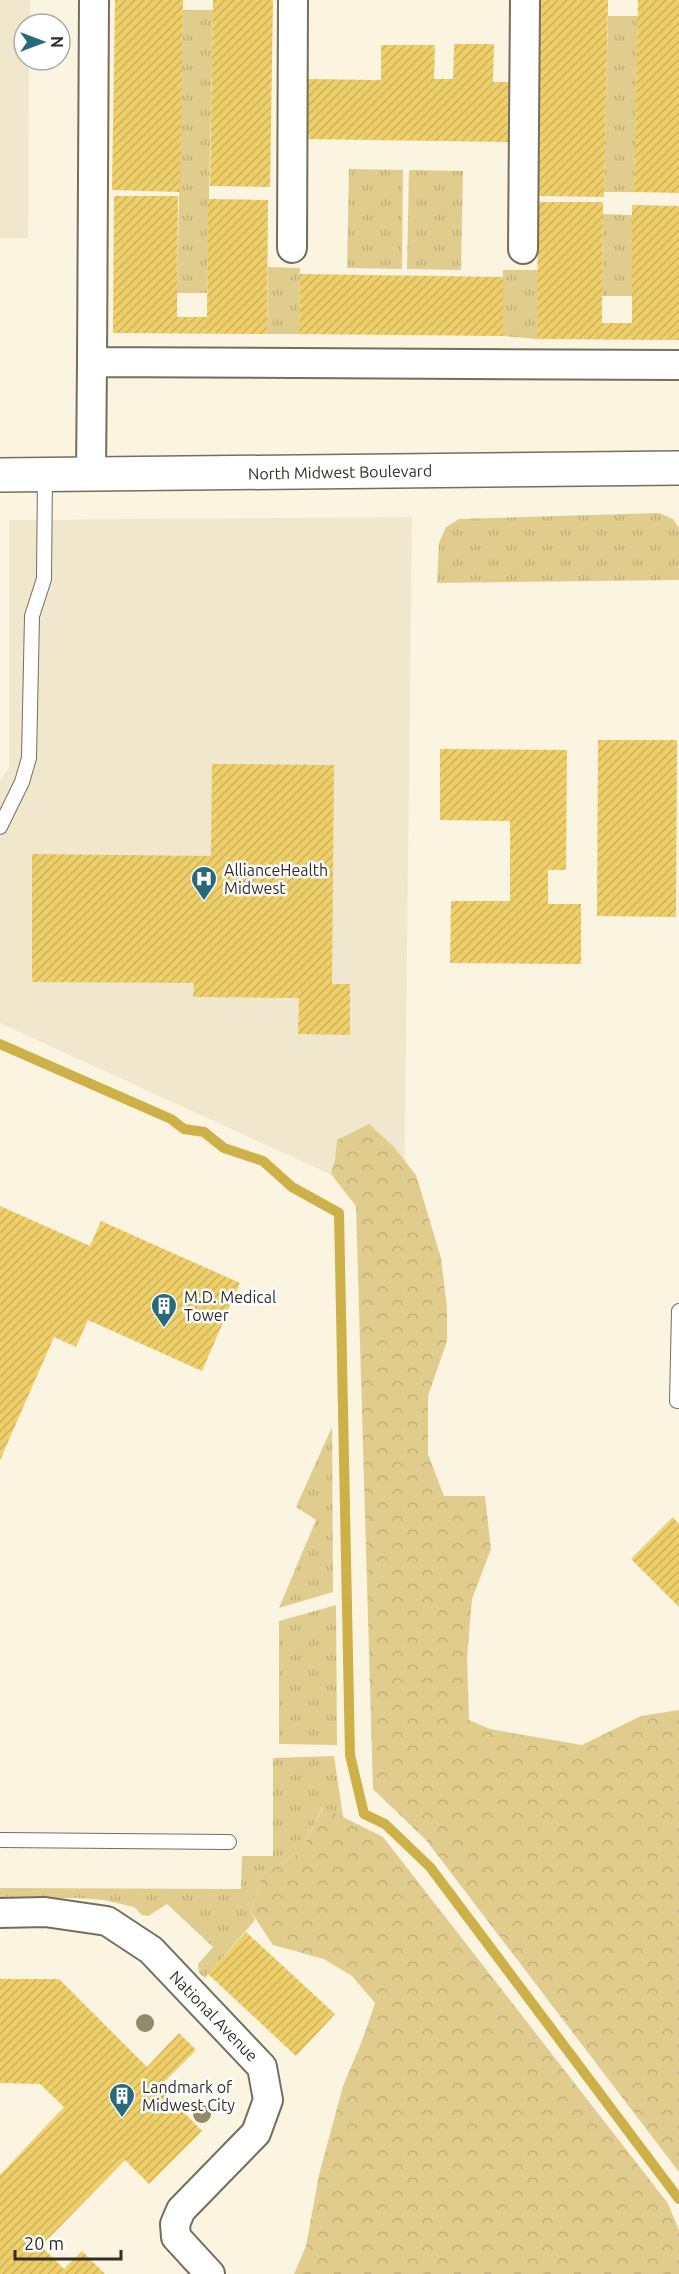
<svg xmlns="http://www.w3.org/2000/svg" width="679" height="2274" viewBox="0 0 679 2274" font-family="Ubuntu,sans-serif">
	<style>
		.built { fill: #f0e7cd }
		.grass { fill: url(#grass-tufts) }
		.forest { fill: url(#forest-crowns) }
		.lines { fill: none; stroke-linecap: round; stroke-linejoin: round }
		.stream { stroke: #ceb049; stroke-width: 10 }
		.building { fill: url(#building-hatch) }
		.service-casing { stroke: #746e5e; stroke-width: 16 }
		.minor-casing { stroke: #746e5e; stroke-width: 32 }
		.secondary-casing { stroke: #746e5e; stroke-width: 36 }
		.service { stroke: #fff; stroke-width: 14 }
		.minor { stroke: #fff; stroke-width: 28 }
		.secondary { stroke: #fff; stroke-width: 33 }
		.tree { fill: #948a69 }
		.labels { text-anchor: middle; stroke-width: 5; stroke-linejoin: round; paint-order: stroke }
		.street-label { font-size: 16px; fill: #312f27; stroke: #fff }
		.poi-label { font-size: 16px; fill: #312f27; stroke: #fff; text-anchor: start }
	</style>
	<defs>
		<pattern id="grass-tufts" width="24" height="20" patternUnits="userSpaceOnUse" patternTransform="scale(1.5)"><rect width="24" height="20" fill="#e0cd8e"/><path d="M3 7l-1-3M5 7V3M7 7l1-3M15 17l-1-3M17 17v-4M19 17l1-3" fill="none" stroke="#c1b07a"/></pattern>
		<pattern id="forest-crowns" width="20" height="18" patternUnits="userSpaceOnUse" patternTransform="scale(1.5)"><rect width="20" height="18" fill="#e0cd8e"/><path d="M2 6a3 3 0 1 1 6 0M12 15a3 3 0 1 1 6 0" fill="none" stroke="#c1b07a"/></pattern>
		<pattern id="building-hatch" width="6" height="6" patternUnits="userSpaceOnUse" patternTransform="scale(1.5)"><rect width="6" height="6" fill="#eecf69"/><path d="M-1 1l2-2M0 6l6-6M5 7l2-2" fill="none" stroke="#cdb25b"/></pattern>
	</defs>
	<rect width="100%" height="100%" fill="#faf4e1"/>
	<path class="built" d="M0,0H30V24H24V60H29L28,238H0Z
		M412,517L404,1208L0,1023V781L9,768V520Z"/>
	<path class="grass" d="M183,10H213L207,293H177Z
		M608,16H638L634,192H604Z
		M349,169L403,170L402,269L347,268Z
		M409,170L463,171L461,270L407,269Z
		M603,214L632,215V296H602Z
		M268,267L300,268L299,334H267Z
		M503,270H538L537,339L503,336Z
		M659,513L673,519L679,528V580L437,583L439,543L446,527L459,519Z
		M332,1427L333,1592L279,1608L316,1520L296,1507Z
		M336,1605L337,1745L279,1744V1621Z
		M334,1756L343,1817L322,1808L301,1851L262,1875L251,1912L255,1920L205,1978L199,1973L198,1964L213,1947L167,1904L148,1916L142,1915L134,1907L104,1900L77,1898H0V1888L241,1889L242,1856H273V1758Z"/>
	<path class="forest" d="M369,1124L394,1147L416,1175L441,1258L447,1308V1341L428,1396V1454L444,1496H485L491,1549L472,1599L467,1658L469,1720L490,1729L582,1745L641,1716L679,1710V2172L426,1840L373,1789L356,1206L331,1174L335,1160L337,1140Z
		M323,1807L383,1837L667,2202L679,2230V2274H294L306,2246L319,2175L343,2086L362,2041L375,2003L352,1976L324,1959L273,1945L251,1912L262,1875L301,1851Z"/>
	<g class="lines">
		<path class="stream" d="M0,1044L171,1119L184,1129L204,1132L224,1148L263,1161L292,1187L339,1213L350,1755L364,1814L385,1824L430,1867L679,2199"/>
	</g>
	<path class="building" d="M115,0H183L180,192L112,190Z
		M213,0H273L270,187L210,186Z
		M540,0H608L604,197L537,196Z
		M638,0H679V193L634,192Z
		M454,44H494L493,82H509L508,142L304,139L305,79L381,80V45H435L434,79H453Z
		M114,196H178L177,317H207L208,199L268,200L267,334L113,333Z
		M538,202H603L602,323H632V205L679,206V340L537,339Z
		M300,274L503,277V336L299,334Z
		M598,740H677L676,917L597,916Z
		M440,749L567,750L566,870H548V904H581V964L450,963L451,901H510V821L440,820Z
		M212,764L334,765L332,984H350V1035L298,1034L299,998L193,997L194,983L32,982V854L211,856Z
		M0,1206L90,1246L101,1221L240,1283L202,1371L88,1320L76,1347L54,1337L0,1460Z
		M673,1517L679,1524V1607L631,1559Z
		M246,1932L335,2014L296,2056L208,1974Z
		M0,1979H59L147,2067L179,2033L196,2050L159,2087L202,2131L149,2184L125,2160L41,2246L64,2269L82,2251L105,2274H0V2175L64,2107L40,2084L0,2083Z"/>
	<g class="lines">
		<defs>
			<path id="service" d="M0,827L22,782L29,758L32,616L44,579L45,474
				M677,1401L679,1311
				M0,1840L229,1842"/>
			<path id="minor" d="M94,0L92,362L679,365
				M292,248L293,0
				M523,249L525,0
				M91,474L92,362
				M0,1913L45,1912L107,1921L151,1950L262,2067L268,2100L256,2133L181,2210L175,2224L176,2237L210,2274"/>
			<path id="secondary" d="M0,475L679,468"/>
		</defs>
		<use href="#service" class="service-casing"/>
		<use href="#minor" class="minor-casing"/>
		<use href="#secondary" class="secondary-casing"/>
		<use href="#service" class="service"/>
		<use href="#minor" class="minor"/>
		<use href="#secondary" class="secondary"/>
	</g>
	<g class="tree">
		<circle cx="145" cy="2023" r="9"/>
		<circle cx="202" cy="2114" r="9"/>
	</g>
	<defs>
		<symbol id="hospital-pin" viewBox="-11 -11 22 30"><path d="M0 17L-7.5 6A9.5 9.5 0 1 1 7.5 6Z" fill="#29697d" stroke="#fff"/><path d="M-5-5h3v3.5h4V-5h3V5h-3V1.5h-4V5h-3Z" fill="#fff"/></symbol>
		<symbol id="building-pin" viewBox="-11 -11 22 30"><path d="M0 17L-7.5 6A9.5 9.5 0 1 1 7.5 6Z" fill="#29697d" stroke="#fff"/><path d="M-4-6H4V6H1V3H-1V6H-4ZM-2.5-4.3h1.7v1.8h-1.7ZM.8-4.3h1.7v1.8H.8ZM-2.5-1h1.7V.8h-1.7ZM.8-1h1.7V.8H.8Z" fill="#fff"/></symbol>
	</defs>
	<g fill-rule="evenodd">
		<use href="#hospital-pin" x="189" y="864" width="30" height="40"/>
		<use href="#building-pin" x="149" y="1291" width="30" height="40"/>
		<use href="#building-pin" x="107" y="2081" width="30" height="40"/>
	</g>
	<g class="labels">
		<g class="street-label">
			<text transform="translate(340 472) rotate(-1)" y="6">North Midwest Boulevard</text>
			<text transform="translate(214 2016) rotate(46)" y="6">National Avenue</text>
		</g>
		<g class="poi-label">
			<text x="224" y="876">AllianceHealth<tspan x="224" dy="18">Midwest</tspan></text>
			<text x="184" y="1303">M.D. Medical<tspan x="184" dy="18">Tower</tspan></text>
			<text x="142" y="2093">Landmark of<tspan x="142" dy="18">Midwest City</tspan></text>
		</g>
	</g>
	<g transform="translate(42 42) rotate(90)"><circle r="28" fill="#ffffff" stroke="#adaca9" stroke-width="1.5"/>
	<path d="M0-4.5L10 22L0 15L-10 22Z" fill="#29697d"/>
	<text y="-9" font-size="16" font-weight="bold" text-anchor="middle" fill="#312f27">N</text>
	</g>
	<path d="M15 2250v9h106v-9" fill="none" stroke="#312f27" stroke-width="3"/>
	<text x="24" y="2250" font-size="18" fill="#312f27" stroke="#ffffff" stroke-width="4.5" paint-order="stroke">20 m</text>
</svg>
